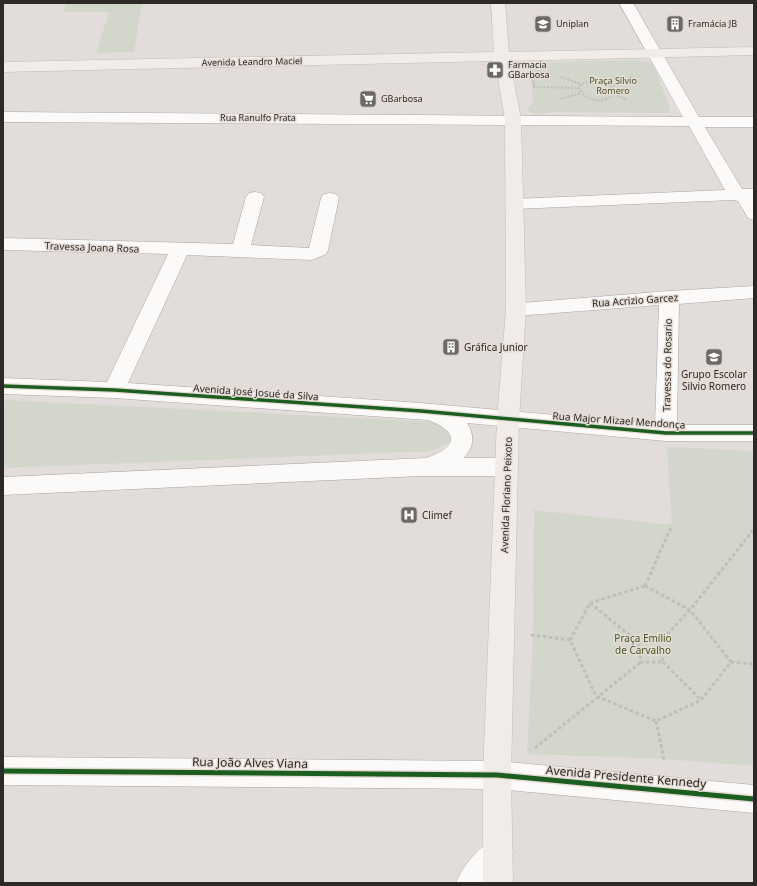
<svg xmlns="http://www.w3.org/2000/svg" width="757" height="886" viewBox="0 0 757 886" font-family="'Noto Sans',sans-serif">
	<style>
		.green { fill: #d3d6ca }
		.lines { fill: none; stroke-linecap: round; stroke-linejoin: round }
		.minor-casing { stroke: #a9a5a3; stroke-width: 1 }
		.major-casing { stroke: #bfbcba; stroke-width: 1 }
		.path-far1 { stroke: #c1bebe; stroke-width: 2; stroke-dasharray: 2 1.5; stroke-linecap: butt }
		.path { stroke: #c1bebe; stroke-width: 3; stroke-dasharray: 3.5 2.5; stroke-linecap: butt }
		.minor { fill: #fbfaf9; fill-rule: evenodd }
		.major { fill: #f1ece8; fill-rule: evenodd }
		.cycleway-far1-casing { stroke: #e6dcd6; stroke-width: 6 }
		.cycleway-casing { stroke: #e6dcd6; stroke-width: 8 }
		.cycleway-far1 { stroke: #1b5e20; stroke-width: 3.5 }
		.cycleway { stroke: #1b5e20; stroke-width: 5 }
		.labels { text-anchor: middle; stroke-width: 3; stroke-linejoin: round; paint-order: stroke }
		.far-poi-label { font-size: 9px; fill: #2c2926; stroke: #e6dcd6; text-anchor: start }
		.far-street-label { font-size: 9px; fill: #2c2926; stroke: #e6dcd6 }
		.far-park-label { font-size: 9px; fill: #465828; stroke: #e6dcd6 }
		.street-label { font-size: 10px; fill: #2c2926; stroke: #e6dcd6 }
		.poi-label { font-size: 10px; fill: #2c2926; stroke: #e6dcd6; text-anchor: start }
		.park-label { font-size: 10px; fill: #465828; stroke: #e6dcd6 }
		.near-street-label { font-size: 12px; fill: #2c2926; stroke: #e6dcd6 }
	</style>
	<rect width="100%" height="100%" fill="#e2ddda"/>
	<path class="green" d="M66,3H142L134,52L96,53L109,12H63Z
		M638,60L647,61L653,64L670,108V113L552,112C545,114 535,116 528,111V107L533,103L531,73L526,65L529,63Z
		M3,400L436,422L447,426L454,437L447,444L431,451L3,468Z
		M667,447L754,451V766L664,759L527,754L533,635L534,510L672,525Z"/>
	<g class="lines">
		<defs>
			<path id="minor" d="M619,3H633L699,117H754V127H705L742,189H754V220L748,218L738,201L733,200L514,209L508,208L505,204L508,200L514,199L725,190L689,126L3,122V112L683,117Z
				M255,192L261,193L264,197L251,245L309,248L321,198L324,194L330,193L336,194L339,198L328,250L326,254L312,260L187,255L128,383L421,403L655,424L659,305L516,316L509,314L506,309L509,304L669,291L754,286V298L679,304L677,425H754V441H666L467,423C475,436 474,446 464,458H506L514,461L517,467L514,473L506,476H421L3,495V477L426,458C457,448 461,432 428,420L114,398L3,394V378L107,382L168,254L3,250V238L233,244L246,197L249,193Z
				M3,757L497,761L754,785V813L497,789L3,785Z
				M498,837L508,842L513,852L508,862L491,883H456C463,865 480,845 498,837Z"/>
			<path id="major" d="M491,3H505L509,52L754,47V55L510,61L521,119L526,309L519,419L511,775L513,883H483V775L497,419L506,309L505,119L495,61L3,72V62L494,52Z"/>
		</defs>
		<use href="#minor" class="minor-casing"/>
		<use href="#major" class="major-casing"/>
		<path class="path-far1" d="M533,77L534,88
			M561,77L581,84
			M594,80L610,85L614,94C603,104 586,102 579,88L581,84Z
			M612,86L632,76
			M533,87L579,88
			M614,94L627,100
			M561,99L580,93"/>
		<path class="path" d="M645,586L672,525
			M645,586L690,610L731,662L701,700L656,721L596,696L570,640L590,603Z
			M590,603L638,642
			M531,635L570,640
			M638,642L659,643L663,662H641Z
			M659,643L690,610L754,529
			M663,662L701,700
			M731,662L754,664
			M656,721L664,760
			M535,748L641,662"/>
		<use href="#minor" class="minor"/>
		<use href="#major" class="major"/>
		<defs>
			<path id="cycleway-far1" d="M3,386L114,390L421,411L666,433H754"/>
			<path id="cycleway" d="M3,771L497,775L754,799"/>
		</defs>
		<use href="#cycleway-far1" class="cycleway-far1-casing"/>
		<use href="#cycleway" class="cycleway-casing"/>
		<use href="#cycleway-far1" class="cycleway-far1"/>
		<use href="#cycleway" class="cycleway"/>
	</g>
	<defs>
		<symbol id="university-square" viewBox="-11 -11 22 22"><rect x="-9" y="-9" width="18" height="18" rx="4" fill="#6c6865" stroke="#e6dcd6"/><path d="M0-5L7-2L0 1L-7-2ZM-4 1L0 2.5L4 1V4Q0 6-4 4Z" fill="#fff"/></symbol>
		<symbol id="building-square" viewBox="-11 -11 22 22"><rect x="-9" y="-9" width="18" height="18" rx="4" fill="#6c6865" stroke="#e6dcd6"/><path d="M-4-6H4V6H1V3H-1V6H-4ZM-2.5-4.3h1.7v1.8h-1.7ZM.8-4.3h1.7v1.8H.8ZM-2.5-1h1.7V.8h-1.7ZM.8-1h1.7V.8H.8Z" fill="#fff"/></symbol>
		<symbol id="pharmacy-square" viewBox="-11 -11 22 22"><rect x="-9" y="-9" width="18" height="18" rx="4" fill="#6c6865" stroke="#e6dcd6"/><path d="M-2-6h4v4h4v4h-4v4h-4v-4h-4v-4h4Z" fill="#fff"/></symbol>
		<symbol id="supermarket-square" viewBox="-11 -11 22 22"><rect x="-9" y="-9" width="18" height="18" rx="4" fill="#6c6865" stroke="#e6dcd6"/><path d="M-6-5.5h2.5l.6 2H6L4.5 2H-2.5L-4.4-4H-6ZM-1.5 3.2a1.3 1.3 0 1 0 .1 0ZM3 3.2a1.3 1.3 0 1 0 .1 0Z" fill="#fff"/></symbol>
		<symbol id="school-square" viewBox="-11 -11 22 22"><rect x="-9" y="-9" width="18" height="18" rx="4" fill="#6c6865" stroke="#e6dcd6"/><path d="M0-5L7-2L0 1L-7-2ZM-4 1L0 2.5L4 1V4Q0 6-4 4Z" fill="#fff"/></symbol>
		<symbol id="hospital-square" viewBox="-11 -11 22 22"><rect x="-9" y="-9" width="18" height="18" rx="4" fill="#6c6865" stroke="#e6dcd6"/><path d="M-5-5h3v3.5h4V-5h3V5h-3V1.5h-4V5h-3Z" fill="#fff"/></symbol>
	</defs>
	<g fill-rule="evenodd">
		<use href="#university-square" x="533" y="14" width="20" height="20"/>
		<use href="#building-square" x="665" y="14" width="20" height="20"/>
		<use href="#pharmacy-square" x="485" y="60" width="20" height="20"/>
		<use href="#supermarket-square" x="358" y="89" width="20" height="20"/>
		<use href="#building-square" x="441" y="337" width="20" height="20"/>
		<use href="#school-square" x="704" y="347" width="20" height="20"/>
		<use href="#hospital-square" x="399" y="505" width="20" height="20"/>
	</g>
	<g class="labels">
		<g class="far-poi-label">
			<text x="556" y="27">Uniplan</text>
			<text x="688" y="27">Framácia JB</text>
			<text x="508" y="68">Farmacia<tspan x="508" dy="10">GBarbosa</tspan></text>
			<text x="381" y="102">GBarbosa</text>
		</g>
		<g class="far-street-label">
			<text transform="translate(252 62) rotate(-1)" y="3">Avenida Leandro Maciel</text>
			<text x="258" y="121">Rua Ranulfo Prata</text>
		</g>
		<g class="far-park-label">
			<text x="613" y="84">Praça Sílvio<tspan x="613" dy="10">Romero</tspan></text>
		</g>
		<g class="street-label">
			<text transform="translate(92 247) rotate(2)" y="4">Travessa Joana Rosa</text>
			<text transform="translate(635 300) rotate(-4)" y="4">Rua Acrizio Garcez</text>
			<text transform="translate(667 365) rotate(-89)" y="4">Travessa do Rosario</text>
			<text transform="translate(256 392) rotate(4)" y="4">Avenida José Josué da Silva</text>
			<text transform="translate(619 420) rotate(4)" y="4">Rua Major Mizael Mendonça</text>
			<text transform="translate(506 495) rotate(-88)" y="4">Avenida Floriano Peixoto</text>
		</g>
		<g class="poi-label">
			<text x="464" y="351">Gráfica Junior</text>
			<text x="714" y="378" text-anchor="middle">Grupo Escolar<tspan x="714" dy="12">Silvio Romero</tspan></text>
			<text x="422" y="519">Climef</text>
		</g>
		<g class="park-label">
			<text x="643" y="642">Praça Emílio<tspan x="643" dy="12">de Carvalho</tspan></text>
		</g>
		<g class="near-street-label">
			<text transform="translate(250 763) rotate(1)" y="4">Rua João Alves Viana</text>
			<text transform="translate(626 777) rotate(5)" y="4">Avenida Presidente Kennedy</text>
		</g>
	</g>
	<rect width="757" height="886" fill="none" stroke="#2c2926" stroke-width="8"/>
</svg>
